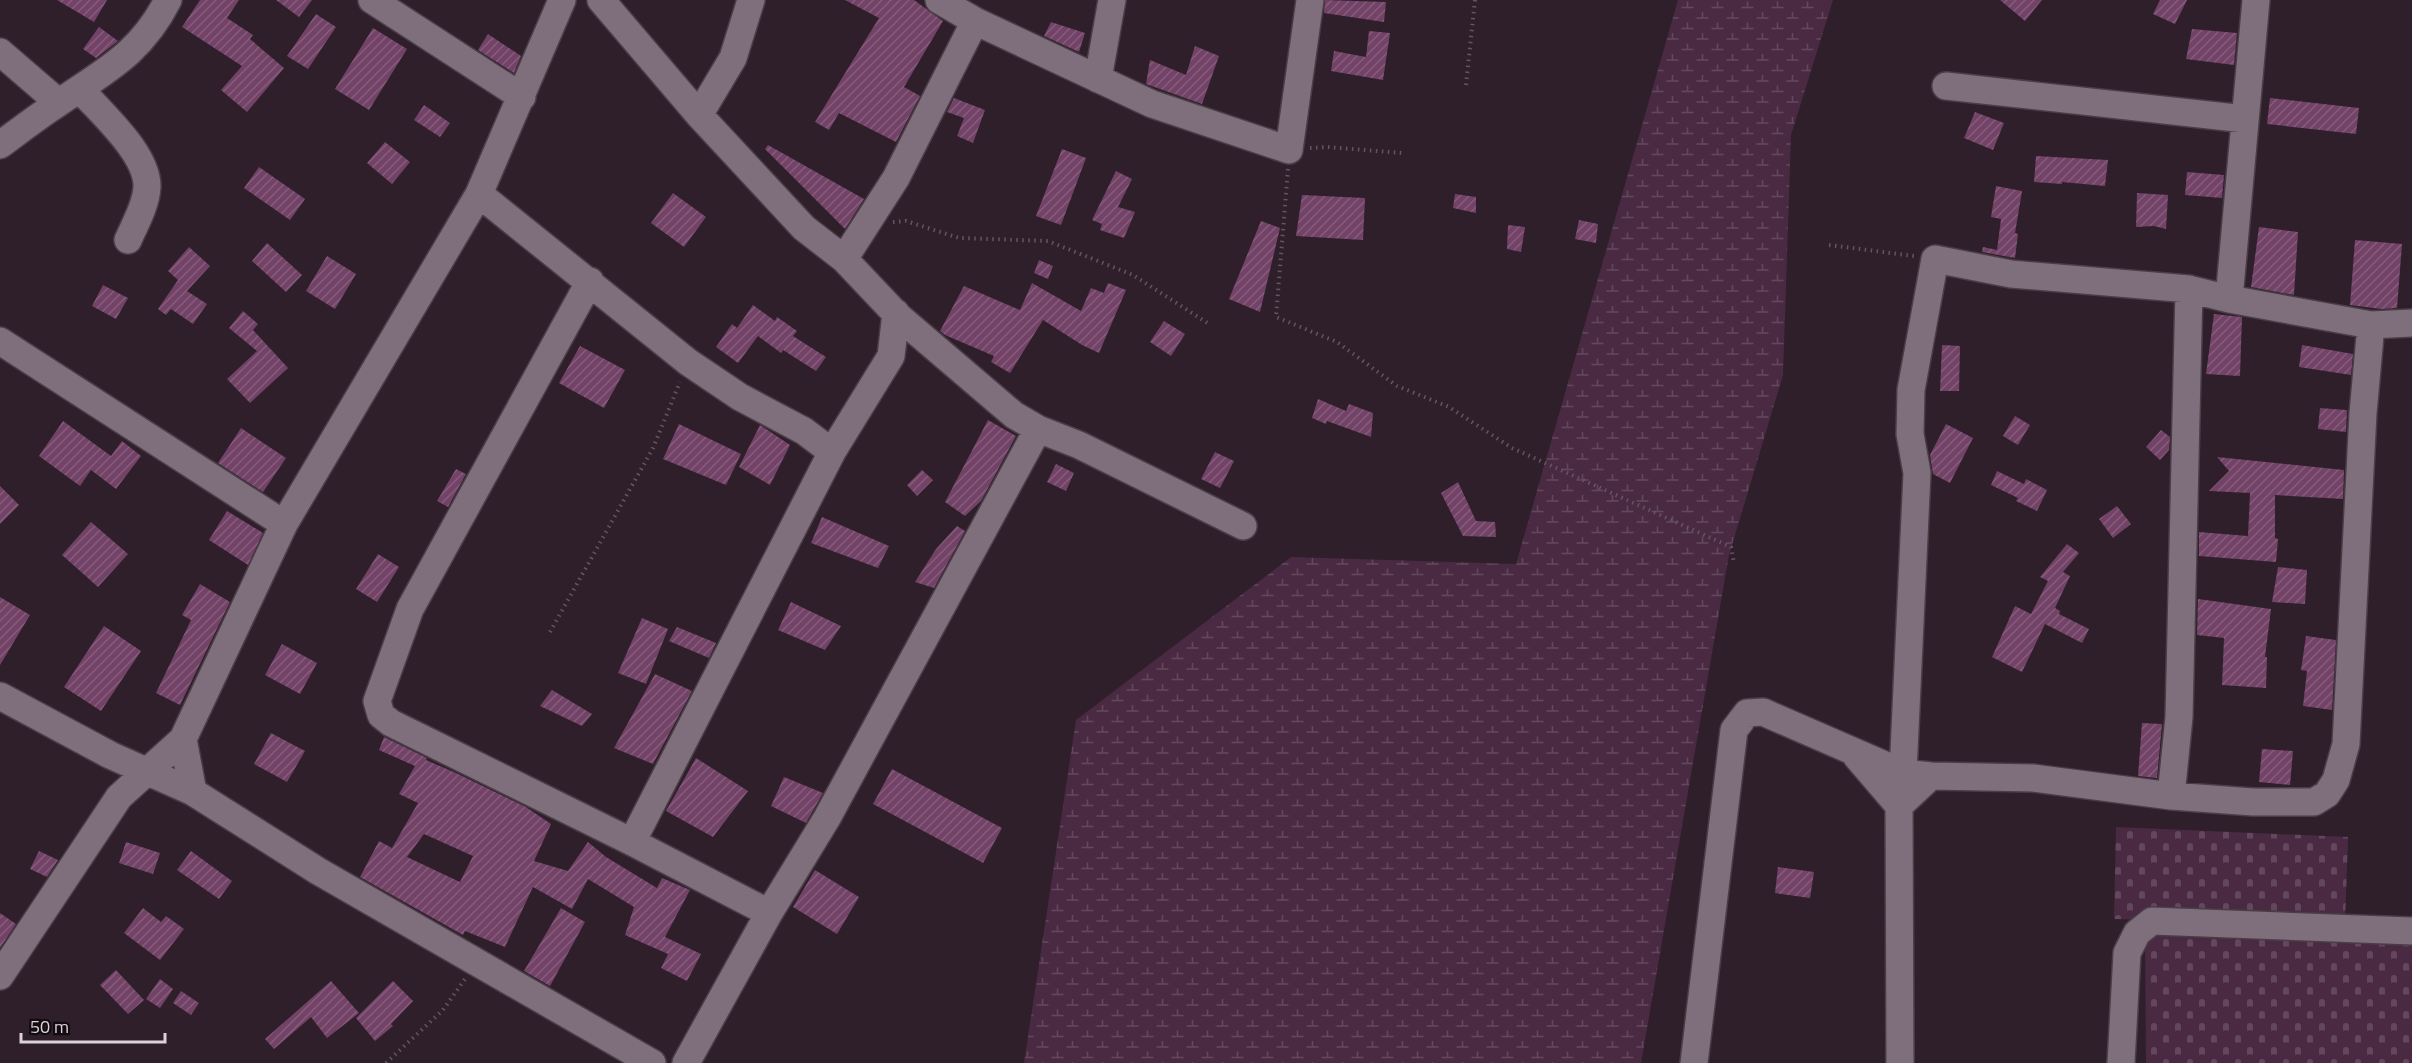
<svg xmlns="http://www.w3.org/2000/svg" width="2412" height="1063" viewBox="0 0 2412 1063" font-family="'Titillium Web',sans-serif">
	<style>
		.wetland { fill: url(#wetland-marsh) }
		.cemetery { fill: url(#cemetery-stones) }
		.building { fill: url(#building-hatch); fill-rule: evenodd }
		.lines { fill: none; stroke-linecap: round; stroke-linejoin: round }
		.minor-casing { stroke: #493d46; stroke-width: 30 }
		.path { stroke: #645660; stroke-width: 4; stroke-dasharray: 1.5 4.5; stroke-linecap: butt }
		.minor { stroke: #7f6e7b; stroke-width: 27 }
	</style>
	<defs>
		<pattern id="wetland-marsh" width="20" height="14" patternUnits="userSpaceOnUse" patternTransform="scale(1.5)"><rect width="20" height="14" fill="#492a42"/><path d="M1 5h8M5 5V1M11 12h8M15 12V8" fill="none" stroke="#63485d"/></pattern>
		<pattern id="cemetery-stones" width="16" height="16" patternUnits="userSpaceOnUse" patternTransform="scale(1.5)"><rect width="16" height="16" fill="#492a42"/><path d="M2 7V4a2 2 0 0 1 4 0v3zM10 15v-3a2 2 0 0 1 4 0v3z" fill="#63485d"/></pattern>
		<pattern id="building-hatch" width="6" height="6" patternUnits="userSpaceOnUse" patternTransform="scale(1.5)"><rect width="6" height="6" fill="#724267"/><path d="M-1 1l2-2M0 6l6-6M5 7l2-2" fill="none" stroke="#865c7c"/></pattern>
	</defs>
	<rect width="100%" height="100%" fill="#2e1f2a"/>
	<path class="wetland" d="M1678,0H1833L1791,135L1783,375L1729,555L1641,1063H1024L1076,720L1291,557L1516,564Z"/>
	<path class="cemetery" d="M2116,827L2348,837L2345,924L2114,919Z
		M2145,933L2412,944V1063H2146Z"/>
	<path class="building" d="M57,0H107L94,22Z
		M200,0H239L227,18L253,35L250,39L284,68L247,112L221,90L242,66L182,27Z
		M276,0H312L299,17Z
		M845,0H914L943,21L904,87L920,96L896,142L839,113L829,130L815,122L879,18Z
		M1325,0L1386,2L1384,22L1324,13Z
		M2000,0H2042L2025,21Z
		M2160,0H2187L2175,24L2153,14Z
		M316,14L336,27L308,69L287,56Z
		M1051,22L1085,33L1079,52L1044,36Z
		M99,27L118,41L96,58L83,49Z
		M373,28L407,49L369,110L335,89Z
		M2192,29L2237,33L2234,65L2186,59Z
		M1369,31L1390,33L1383,80L1331,71L1334,51L1366,57Z
		M488,34L521,56L514,73L478,50Z
		M1195,46L1219,56L1202,104L1146,84L1150,60L1186,75Z
		M954,98L985,110L973,143L957,136L964,118L947,112Z
		M2270,98L2359,108L2356,134L2267,124Z
		M424,105L450,123L440,137L414,120Z
		M1975,112L2004,123L1993,150L1964,138Z
		M385,142L410,162L392,184L367,163Z
		M768,145L864,199L845,229L765,149Z
		M1062,149L1086,158L1061,225L1036,216Z
		M2036,156L2108,160L2105,186L2062,182V184L2034,182Z
		M259,167L305,199L290,220L244,188Z
		M1116,171L1132,179L1118,207L1135,212L1124,238L1100,230L1102,224L1092,220Z
		M2187,172L2224,175L2222,198L2185,195Z
		M1996,186L2022,191L2015,233L2018,234L2015,258L1982,252L1983,247L1997,250L2001,219L1991,217Z
		M673,193L706,217L684,247L651,223Z
		M2137,193L2168,195L2166,229L2154,226L2136,227Z
		M1455,194L1476,197V213L1453,208Z
		M1302,195L1365,198L1363,240L1296,236Z
		M1579,220L1598,224L1596,243L1575,239Z
		M1261,221L1280,228L1260,312L1229,299Z
		M1508,225L1525,227L1521,252L1507,249Z
		M2259,227L2298,232L2294,295L2251,287Z
		M2355,240L2402,244L2397,308L2381,309L2350,305Z
		M267,243L302,275L286,292L252,261Z
		M189,247L210,266L187,291L207,304L193,324L171,309L166,315L158,309L178,280L168,271Z
		M327,256L356,274L335,309L306,291Z
		M1039,260L1053,266L1048,279L1034,273Z
		M1032,283L1081,311L1091,288L1104,293L1108,283L1126,290L1099,353L1082,345L1043,320L1010,373L991,362L994,356L945,335L940,331L964,286L1020,310Z
		M103,285L128,298L116,319L92,306Z
		M753,305L775,321L777,317L797,331L793,336L826,357L816,371L783,350L781,353L758,336L738,363L716,347L732,324L737,328Z
		M243,311L258,324L253,330L288,368L250,403L227,379L257,351L229,328Z
		M2214,314L2242,317L2240,376L2206,374Z
		M1164,321L1185,334L1171,356L1150,342Z
		M1942,345L1960,346L1959,391H1940Z
		M2302,345L2353,354L2351,375L2299,367Z
		M580,346L625,370L604,408L559,383Z
		M1318,399L1346,411L1349,404L1373,413L1371,437L1327,421L1326,424L1312,418Z
		M2320,408L2347,410L2346,432L2318,429Z
		M2015,416L2030,425L2018,445L2003,436Z
		M988,420L1016,436L981,501L965,516L945,502Z
		M63,421L111,456L122,441L141,456L116,489L91,470L80,486L39,456Z
		M679,424L741,454L726,485L663,459Z
		M1946,424L1973,438L1950,483L1933,474L1930,455Z
		M760,425L790,445L770,485L739,467Z
		M241,428L286,458L263,492L218,463Z
		M2161,430L2170,437L2169,450L2160,460L2146,447Z
		M1215,452L1234,461L1220,488L1201,479Z
		M2217,457L2344,470L2343,499L2275,495V538L2278,539L2276,562L2199,556V532L2248,536L2250,493L2209,491L2229,471Z
		M1056,464L1074,473L1066,491L1047,482Z
		M456,469L466,474L448,507L437,501Z
		M922,470L933,480L917,496L907,485Z
		M1997,471L2024,484L2026,479L2047,490L2037,511L2016,501L2018,498L1991,485Z
		M1458,482L1476,521L1495,522L1496,537L1463,536L1441,493Z
		M0,486L19,505L0,524Z
		M2117,506L2131,524L2113,538L2099,519Z
		M227,511L263,533L248,565L209,540Z
		M822,517L889,546L878,568L811,543Z
		M91,522L128,554L98,587L62,555Z
		M957,526L965,531L934,588L915,582L936,549Z
		M2067,544L2079,553L2063,572L2070,576L2055,608L2060,611L2059,614L2089,629L2082,643L2045,624L2022,672L1992,657L2015,606L2031,614L2048,581L2040,577Z
		M378,554L399,567L377,602L356,589Z
		M2278,567L2307,570L2305,604L2272,602Z
		M200,584L230,602L180,705L156,693L191,620L182,615Z
		M0,597L30,615L0,665Z
		M2198,599L2271,609L2265,657H2267L2266,688L2222,685L2224,638L2197,635Z
		M791,602L841,626L825,650L778,630Z
		M642,618L668,629L646,684L618,673Z
		M104,626L141,651L101,711L64,687Z
		M677,627L716,643L709,658L669,641Z
		M2306,636L2336,640L2332,710L2303,706L2307,671L2301,670Z
		M282,644L317,663L300,694L265,675Z
		M655,674L692,691L653,764L614,748Z
		M552,690L592,714L582,726L540,706Z
		M2142,723L2162,724L2157,778L2138,776Z
		M271,733L305,751L287,782L254,764Z
		M384,737L427,758L426,760L456,773L526,807L551,824L534,861L568,871L588,842L606,857L657,888L662,878L690,890L665,937L701,954L687,981L661,968L668,954L625,935L634,907L588,879L572,909L533,887L505,947L465,931L463,935L360,877L379,841L392,848L418,803L399,794L415,766L379,750ZM424,834L473,856L460,882L407,857Z
		M2262,749L2293,751L2290,785L2259,782Z
		M696,758L748,791L713,837L666,811Z
		M892,769L1002,828L983,863L873,804Z
		M784,777L823,793L806,823L771,806Z
		M126,842L160,853L153,874L119,863Z
		M39,851L58,860L47,877L30,869Z
		M191,851L232,881L219,899L177,870Z
		M1778,867L1814,872L1810,898L1775,893Z
		M815,870L859,897L837,934L793,907Z
		M143,908L161,922L166,916L184,929L160,960L124,933Z
		M561,908L585,922L550,986L524,971Z
		M0,913L16,924L0,948Z
		M116,970L144,1000L128,1014L100,985Z
		M160,979L173,989L160,1008L146,999Z
		M331,981L359,1013L327,1038L311,1017L274,1049L265,1039Z
		M393,981L413,1001L391,1024L393,1026L375,1041L356,1018Z
		M181,991L199,1003L191,1015L173,1003Z"/>
	<g class="lines">
		<defs>
			<path id="minor" d="M372,0L522,97
				M601,0L699,115L804,228L844,259L898,316L1014,415L1038,429L1079,445L1243,526
				M939,0L975,21L1152,104L1289,150L1310,0
				M0,52L58,102
				M1098,79L1112,0
				M1946,86L2245,119
				M80,89C101,113 148,154 147,187C146,205 135,224 128,240
				M699,115L733,58L751,0
				M0,145C19,131 37,117 57,104C104,71 140,55 168,0
				M479,194L688,362L740,397L804,431L832,452L632,842
				M844,259L896,178L975,21
				M590,281L410,609L377,701L381,715L391,723L632,842L769,913
				M2229,299L2256,0
				M0,341L284,524
				M832,452L891,356L896,313
				M0,696L110,755L193,792L318,871L652,1063
				M1857,757L1899,806
				M1903,773L1917,473L1910,434L1911,390L1935,259L2011,274L2189,289L2229,299L2371,325L2412,323
				M193,792L183,739L284,524L479,194L562,0
				M2171,796L2179,717L2189,289
				M0,976L119,797L183,739
				M686,1063L769,913L827,818L1038,429
				M1694,1063L1734,730L1747,713L1763,712L1903,773L1931,776L2033,778L2171,796L2253,802H2314L2327,794L2336,780L2346,744L2363,413L2371,325
				M1900,1063L1899,806L1931,776
				M2121,1063L2127,953L2137,933L2152,921L2412,931"/>
		</defs>
		<use href="#minor" class="minor-casing"/>
		<path class="path" d="M1466,85L1475,0
			M1310,148L1327,147L1402,153
			M1288,169L1276,317L1337,342L1397,386L1449,407L1512,448L1731,547L1734,563
			M893,222L906,221L959,238L1048,241L1133,275L1209,324
			M1829,245L1914,256
			M550,632L653,448L680,382
			M386,1063L443,1010L465,979"/>
		<use href="#minor" class="minor"/>
	</g>
	<path d="M21 1033v9h144v-9" fill="none" stroke="#dcd2d9" stroke-width="3"/>
	<text x="30" y="1033" font-size="18" fill="#dcd2d9" stroke="#120b10" stroke-width="4.5" paint-order="stroke">50 m</text>
</svg>
